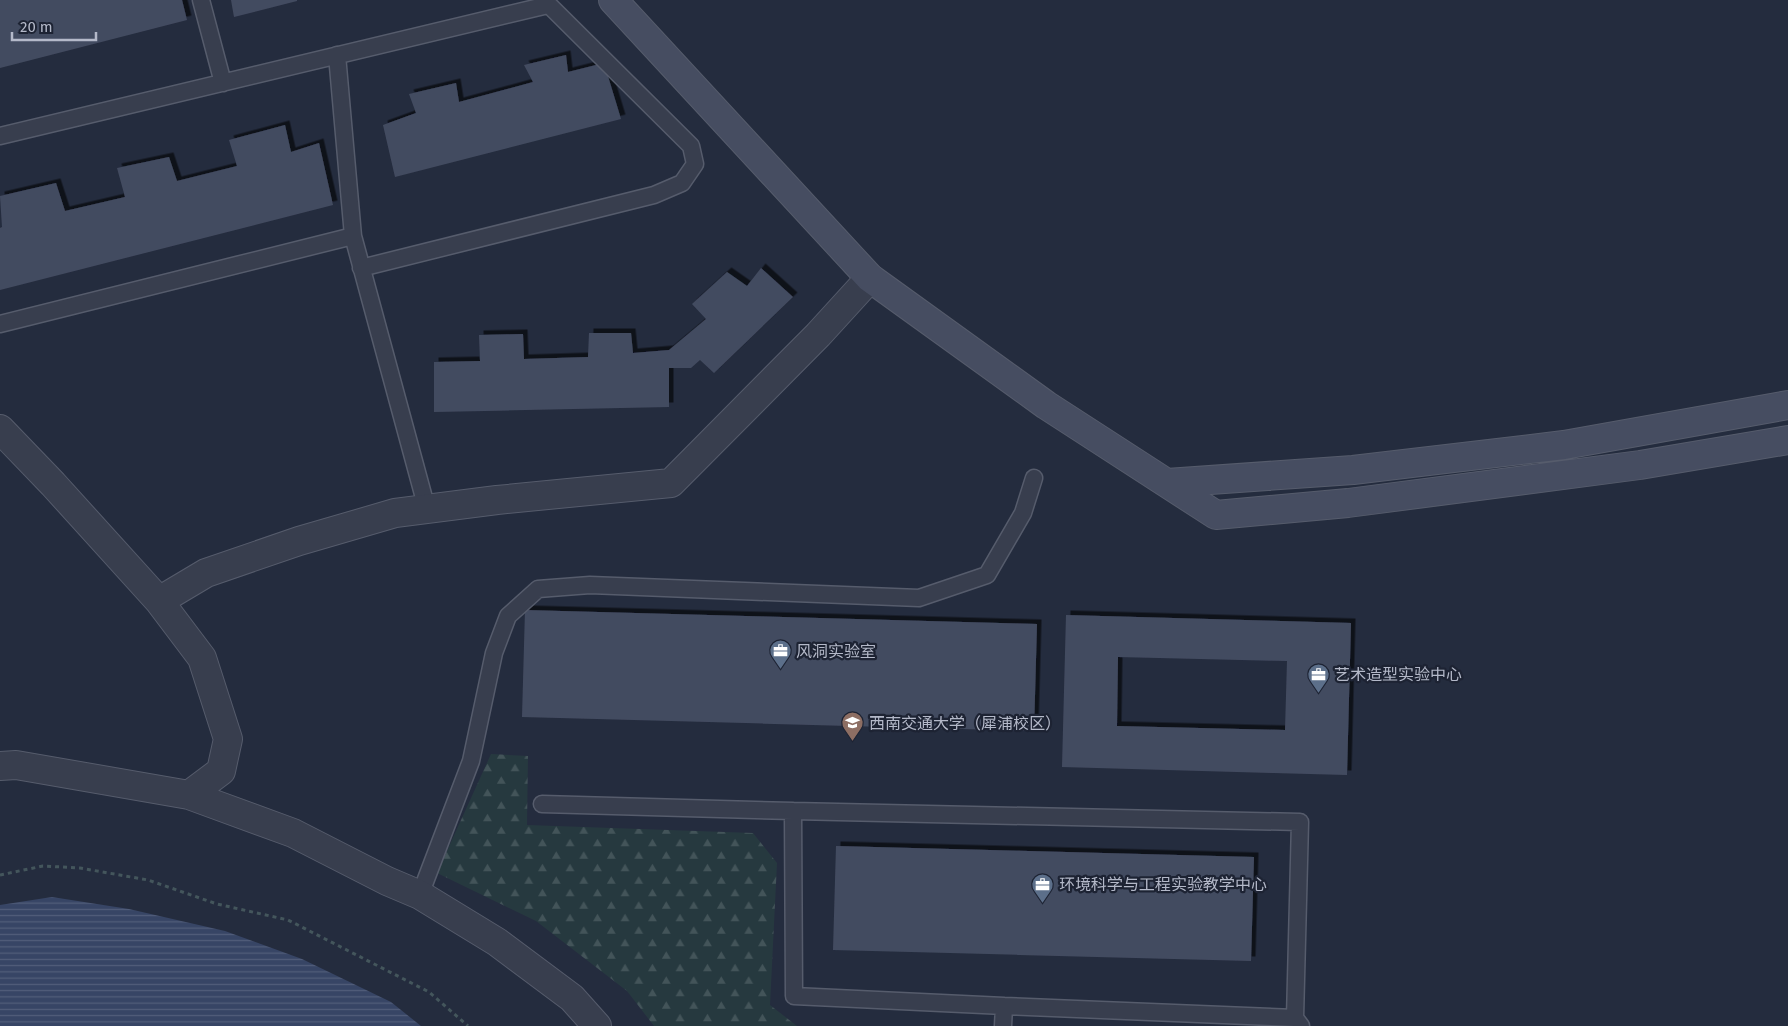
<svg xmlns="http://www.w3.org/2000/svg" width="1788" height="1026" viewBox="0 0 1788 1026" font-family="'Fira Sans','Noto Sans SC',sans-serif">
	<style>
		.forest { fill: url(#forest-firs) }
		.water { fill: url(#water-rules) }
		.building { fill: #434b60; fill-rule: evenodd; filter: url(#shadow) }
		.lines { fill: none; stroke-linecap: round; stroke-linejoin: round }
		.lane-casing { stroke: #565c6c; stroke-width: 19 }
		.street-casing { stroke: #565c6c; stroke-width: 30 }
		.secondary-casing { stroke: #565c6c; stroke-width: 30 }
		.path { stroke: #44565c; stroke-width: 3; stroke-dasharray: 4 4; stroke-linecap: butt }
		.lane { stroke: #383e4e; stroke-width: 16 }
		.street { stroke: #383e4e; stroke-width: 28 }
		.secondary { stroke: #464d61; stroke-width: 28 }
		.labels { text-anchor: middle; stroke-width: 4.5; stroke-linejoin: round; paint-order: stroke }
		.poi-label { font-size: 16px; fill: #b4b9c9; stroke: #1d2333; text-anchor: start }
	</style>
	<defs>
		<pattern id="forest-firs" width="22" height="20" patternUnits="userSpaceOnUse" patternTransform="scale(1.25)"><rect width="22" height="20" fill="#26393f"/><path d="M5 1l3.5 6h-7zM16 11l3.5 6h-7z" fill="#435459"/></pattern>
		<pattern id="water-rules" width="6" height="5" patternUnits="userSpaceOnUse" patternTransform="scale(1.25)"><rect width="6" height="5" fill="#374565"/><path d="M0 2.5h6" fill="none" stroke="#525e7a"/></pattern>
		<filter id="shadow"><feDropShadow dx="4.5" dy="-4.5" stdDeviation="0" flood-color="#0009"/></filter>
	</defs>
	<rect width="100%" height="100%" fill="#242c3e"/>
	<path class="forest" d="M491,754L528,756L527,825L753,833L777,863L770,1005L797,1026H654L627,991L536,921L437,873Z"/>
	<path class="water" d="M52,897L129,909L225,931L302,959L391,1002L421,1026H0V905Z"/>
	<path class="building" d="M0,0H182L187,20L0,68Z
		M231,0H297V1L234,17Z
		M566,55L568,72L604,63L621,119L395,177L383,125L416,113L409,94L456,83L459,102L533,82L524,65Z
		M285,125L291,152L319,143L333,205L0,290V228L2,227L0,196L56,183L65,211L125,197L117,168L169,157L177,181L237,166L229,140Z
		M761,268L793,297L714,373L700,360L691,368H669V407L434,412V362L480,361L479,335L523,334L524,359L588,357L589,333H631L633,353L669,350L706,319L692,304L727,272L747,286Z
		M525,610L1037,624L1034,731L522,717Z
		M1066,615L1351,623L1347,775L1062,767ZM1118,657L1287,661L1285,730L1117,726Z
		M836,846L1254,857L1251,961L833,950Z"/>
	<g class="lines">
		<defs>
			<path id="lane" d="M201,0L223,83
				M337,55L353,236L427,509
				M0,136L548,5
				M361,268L654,195L682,183L695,164L691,146L544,0
				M0,324L353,236
				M542,804L793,811
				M420,895L471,761L494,653L508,616L538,589L590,585L919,598L987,575L1023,513L1034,478
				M1004,1006L1295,1018
				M1003,1026L1004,1006L794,996L793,811L1300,822L1295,1018L1301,1026"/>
			<path id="street" d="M0,429L53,484L159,601L202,658L228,739L221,771L189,795L16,765L0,766
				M159,601L206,573L299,541L395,513L497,500L671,483L818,335L870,278
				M189,795L293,833L387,881L420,895L497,942L572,998L597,1026"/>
			<path id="secondary" d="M613,0L870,278L1046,405L1216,515L1348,503L1640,465L1788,440
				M1167,483L1353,470L1564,445L1788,405"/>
		</defs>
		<use href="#lane" class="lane-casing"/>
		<use href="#street" class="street-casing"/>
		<use href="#secondary" class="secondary-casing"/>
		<path class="path" d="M0,875L43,866L80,868L148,880L217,904L288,920L429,992L468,1026"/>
		<use href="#lane" class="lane"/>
		<use href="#street" class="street"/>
		<use href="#secondary" class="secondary"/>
	</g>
	<defs>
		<symbol id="office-pin" viewBox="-11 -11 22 30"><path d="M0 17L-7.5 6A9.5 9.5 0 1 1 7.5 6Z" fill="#5c6f8a" stroke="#1d2333"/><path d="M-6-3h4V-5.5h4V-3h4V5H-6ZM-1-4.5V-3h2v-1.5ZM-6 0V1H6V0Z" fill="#fff"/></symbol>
		<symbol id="university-pin" viewBox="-11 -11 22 30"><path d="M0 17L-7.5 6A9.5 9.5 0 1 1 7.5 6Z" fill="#8d6e63" stroke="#1d2333"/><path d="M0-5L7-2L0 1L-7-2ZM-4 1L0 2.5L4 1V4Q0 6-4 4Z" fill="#fff"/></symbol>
	</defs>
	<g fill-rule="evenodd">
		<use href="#office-pin" x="768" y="638" width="25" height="34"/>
		<use href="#office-pin" x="1306" y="662" width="25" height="34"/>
		<use href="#university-pin" x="840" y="710" width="25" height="34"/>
		<use href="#office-pin" x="1030" y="872" width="25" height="34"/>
	</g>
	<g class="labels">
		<g class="poi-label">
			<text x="796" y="657">风洞实验室</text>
			<text x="1334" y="680">艺术造型实验中心</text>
			<text x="869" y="729">西南交通大学（犀浦校区）</text>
			<text x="1059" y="890">环境科学与工程实验教学中心</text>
		</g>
	</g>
	<path d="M12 32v8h84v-8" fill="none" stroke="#b4b9c9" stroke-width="2.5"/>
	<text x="20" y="32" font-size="15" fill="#b4b9c9" stroke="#1d2333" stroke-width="4" paint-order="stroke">20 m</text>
</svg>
